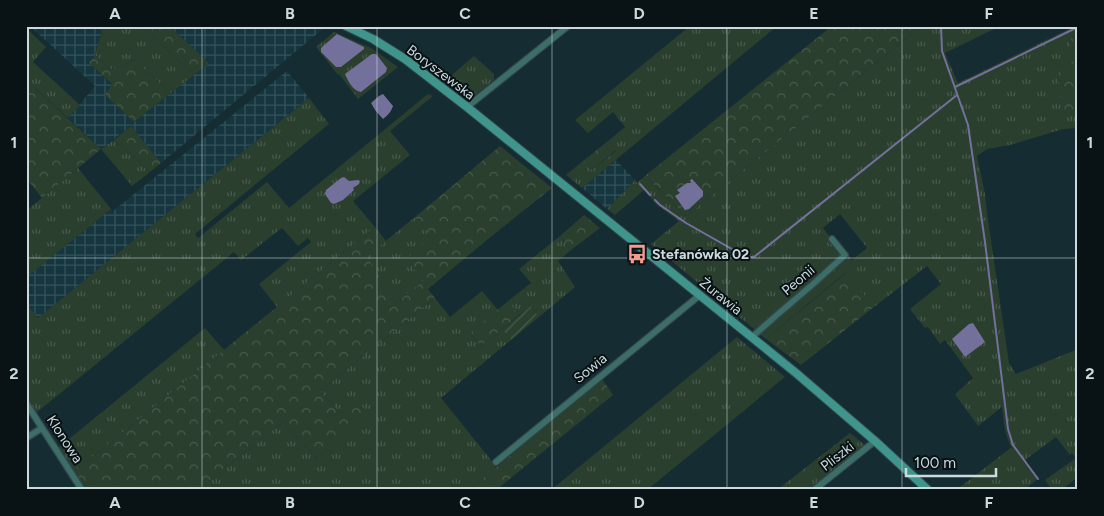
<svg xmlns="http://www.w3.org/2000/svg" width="1104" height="516" viewBox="0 0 1104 516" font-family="Figtree,sans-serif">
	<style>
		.industrial { fill: url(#industrial-grid) }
		.grass { fill: url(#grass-tufts); fill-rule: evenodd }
		.forest { fill: url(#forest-crowns) }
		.garden { fill: url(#garden-furrows) }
		.water { fill: #73719b }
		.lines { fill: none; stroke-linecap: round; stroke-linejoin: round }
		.stream { stroke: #73719b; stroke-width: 2 }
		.minor-casing { stroke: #32484e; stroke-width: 8 }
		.secondary-casing { stroke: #32484e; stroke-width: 10 }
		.minor { stroke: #3c6e67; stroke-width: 5.5 }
		.secondary { stroke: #3f958b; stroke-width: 8 }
		.grid { fill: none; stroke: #ccdade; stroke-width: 1; stroke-opacity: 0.55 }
		.labels { text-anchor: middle; stroke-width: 4; stroke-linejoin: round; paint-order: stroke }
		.street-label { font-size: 14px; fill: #ccdade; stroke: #091215 }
		.poi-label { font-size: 14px; font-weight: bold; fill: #ccdade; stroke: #091215; text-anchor: start }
		.neatline { fill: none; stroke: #ccdade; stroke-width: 2 }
		.grid-label { font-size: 16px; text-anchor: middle; font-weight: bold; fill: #ccdade }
	</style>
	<defs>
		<pattern id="industrial-grid" width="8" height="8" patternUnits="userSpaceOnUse" patternTransform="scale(1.25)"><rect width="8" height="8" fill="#15363f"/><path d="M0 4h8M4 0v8" fill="none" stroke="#36525a"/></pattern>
		<pattern id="grass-tufts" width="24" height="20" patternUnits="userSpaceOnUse" patternTransform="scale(1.25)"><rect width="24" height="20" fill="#2a3f2e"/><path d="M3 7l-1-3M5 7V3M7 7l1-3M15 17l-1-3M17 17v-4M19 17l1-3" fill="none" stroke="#485a4c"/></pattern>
		<pattern id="forest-crowns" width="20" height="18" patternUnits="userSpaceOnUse" patternTransform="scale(1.25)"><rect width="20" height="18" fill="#2a3f2e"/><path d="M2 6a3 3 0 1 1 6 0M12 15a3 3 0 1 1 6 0" fill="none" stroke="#485a4c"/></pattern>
		<pattern id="garden-furrows" width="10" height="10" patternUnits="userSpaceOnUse" patternTransform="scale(1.25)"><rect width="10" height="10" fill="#2a3f2e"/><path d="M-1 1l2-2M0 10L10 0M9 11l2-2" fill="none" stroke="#485a4c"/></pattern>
	</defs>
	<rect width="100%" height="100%" fill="#152c32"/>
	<path class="industrial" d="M30,26H98L102,31L95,55L89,63L112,85L105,95L134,122L209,63L169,26H317L324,28L161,163L131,126L101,149L68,118L95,86Z
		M287,71L309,98L38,318L26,303V277L111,209L113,211Z
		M616,160L635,180L607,209L582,188Z"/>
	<path class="grass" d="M98,26H141L194,75L171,93L134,60L117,68L111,69L95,55L102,31Z
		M690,26H777L582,188L566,175L583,161L592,170L616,151L608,141L625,127L613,112L588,133L575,120Z
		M922,26H1000L945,53L958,83L1075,26H1078V35L1068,40L1078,58L1059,68V93L1065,114L1078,108V128L1063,129L1010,145L987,149L977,156L985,194L988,220L1009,363L1016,374L1078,349V477L1061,490H1052L1045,480L1076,458L1072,453L1070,455L1056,437L1025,460L1039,478L1024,490H956L1012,447C1004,435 1004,421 1002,407L978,426L955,394L973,378L945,340L940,344L928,327L925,328L910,309L941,284L927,266L874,307L845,273L766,339L651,244L679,221L657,205L644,190L615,215L607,209L635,180L637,183L646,175L659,190L686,216ZM840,214L867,248L852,260L848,255L844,258L829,239L830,237L823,228Z
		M26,28L46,47L33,62L80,105L68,118L26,80Z
		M334,32L371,48L398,67L358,99L339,74L338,75L316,47Z
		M474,56L494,74V80L474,96L467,97L446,80Z
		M428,94L433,96L390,131L410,155L353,201L375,227L277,307L259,284L311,242L308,238L298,246L282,228L241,260L234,252L36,413L26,397V303L38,318L309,98L329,124L195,234L198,238L267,182L289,208Z
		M114,140L150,172L132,186L101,149Z
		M78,168L111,209L28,276L26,273V227L28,225L26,222V211Z
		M415,217L432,236L423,281L396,303L366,257Z
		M560,236L571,250L558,261L575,287L539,317L531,306L519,315L508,301L531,283L519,269Z
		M482,291L498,310L470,333L481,346L502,329L511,340L441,398L491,460L496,468L469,490H201L200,488L283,422L316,458L370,414L338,411L320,391L435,298L450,317Z
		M205,328L224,350L74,472L58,448Z
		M737,337L785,377L647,490H551Z
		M850,433L866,446L810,490H777Z"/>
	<path class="forest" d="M141,26H169L209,63L194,75Z
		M832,26H922L686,216L659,190L646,175Z
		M1078,35V108L1065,115L1059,93V68L1078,58L1068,40Z
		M95,55L111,69L117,68L134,60L171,93L134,122L105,95L112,84L89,63Z
		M26,80L101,149L42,198L26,178Z
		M131,126L161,163L150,172L114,140Z
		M608,141L616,150L592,170L583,161Z
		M500,146L552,188L488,239L428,289L435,298L320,391L338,411L354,397L370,415L316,458L283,422L198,490H87L74,472L375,227L386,241L367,257L396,303L423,281L405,258L431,236L415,217Z
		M584,215L600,228L571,250L560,236Z
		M846,273L874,307L801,365L766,339Z
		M508,301L519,315L481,346L470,333Z
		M602,379L613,395L496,490H469Z"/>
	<path class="garden" d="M531,306L539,317L511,340L502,329Z"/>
	<path class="water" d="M337,34L364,47V49L341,67H336L321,52V48Z
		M372,54H376L387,68L386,72L361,92C353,91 348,81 345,74Z
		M383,94L393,106C391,112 388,115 383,119L375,110L371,103L379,96Z
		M344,177L349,181L358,180L360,181L359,184L353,188L354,190L343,200L334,204L331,203L325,194L326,190L341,178Z
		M692,179L703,191V196L689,209L685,210L675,196L680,193L677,190L687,183H691L690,180Z
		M973,323L985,342L965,357L952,339L969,324Z"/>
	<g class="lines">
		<path class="stream" d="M941,26L942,51L968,125L985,242L1008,429L1013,445L1038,479
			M955,87L1078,27
			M640,184L650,195
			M655,200L660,205L686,223L746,257H754L957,95"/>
		<defs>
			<path id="minor" d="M467,107L568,26
				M752,337L778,314L812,285L845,255L832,239
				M26,403L82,490
				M26,438L42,428
				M496,462L700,295
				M814,490L875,441"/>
			<path id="secondary" d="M346,26L373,39L405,59L467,107L796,373L875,441L928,490"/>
		</defs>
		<use href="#minor" class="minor-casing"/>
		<use href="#secondary" class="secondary-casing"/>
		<use href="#minor" class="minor"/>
		<use href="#secondary" class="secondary"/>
	</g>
	<path class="grid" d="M202,26V490M377,26V490M552,26V490M727,26V490M902,26V490M26,258H1078"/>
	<defs>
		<symbol id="bus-bare" viewBox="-9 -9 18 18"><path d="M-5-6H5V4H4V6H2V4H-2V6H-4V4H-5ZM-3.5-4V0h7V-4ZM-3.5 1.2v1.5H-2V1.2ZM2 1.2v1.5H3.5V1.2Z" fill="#f59c92" stroke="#091215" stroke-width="2.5" paint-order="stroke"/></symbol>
	</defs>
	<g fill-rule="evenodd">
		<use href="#bus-bare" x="623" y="240" width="28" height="28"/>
	</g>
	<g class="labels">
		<g class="street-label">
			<text transform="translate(441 72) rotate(37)" y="5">Boryszewska</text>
			<text transform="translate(798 280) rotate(-40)" y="5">Peonii</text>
			<text transform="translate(721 296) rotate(39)" y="5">Żurawia</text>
			<text transform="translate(590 368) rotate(-39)" y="5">Sowia</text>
			<text transform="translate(65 439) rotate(57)" y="5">Klonowa</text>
			<text transform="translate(837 456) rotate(-38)" y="5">Pliszki</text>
		</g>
		<g class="poi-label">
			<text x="652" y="259">Stefanówka 02</text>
		</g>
	</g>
	<rect width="1104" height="516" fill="none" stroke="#091215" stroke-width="55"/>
	<path d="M906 468v8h90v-8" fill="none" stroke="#ccdade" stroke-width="2.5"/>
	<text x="914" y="468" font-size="15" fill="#ccdade" stroke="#091215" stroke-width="4" paint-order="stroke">100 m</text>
	<rect x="28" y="28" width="1048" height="460" class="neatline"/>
	<g class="grid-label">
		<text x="115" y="19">A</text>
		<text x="290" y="19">B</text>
		<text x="465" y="19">C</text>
		<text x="639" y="19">D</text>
		<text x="814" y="19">E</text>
		<text x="989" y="19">F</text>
		<text x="14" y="148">1</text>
		<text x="1090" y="148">1</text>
		<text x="14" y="379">2</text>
		<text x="1090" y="379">2</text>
		<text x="115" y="508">A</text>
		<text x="290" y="508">B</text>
		<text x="465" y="508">C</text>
		<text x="639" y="508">D</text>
		<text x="814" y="508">E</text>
		<text x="989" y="508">F</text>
	</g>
</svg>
